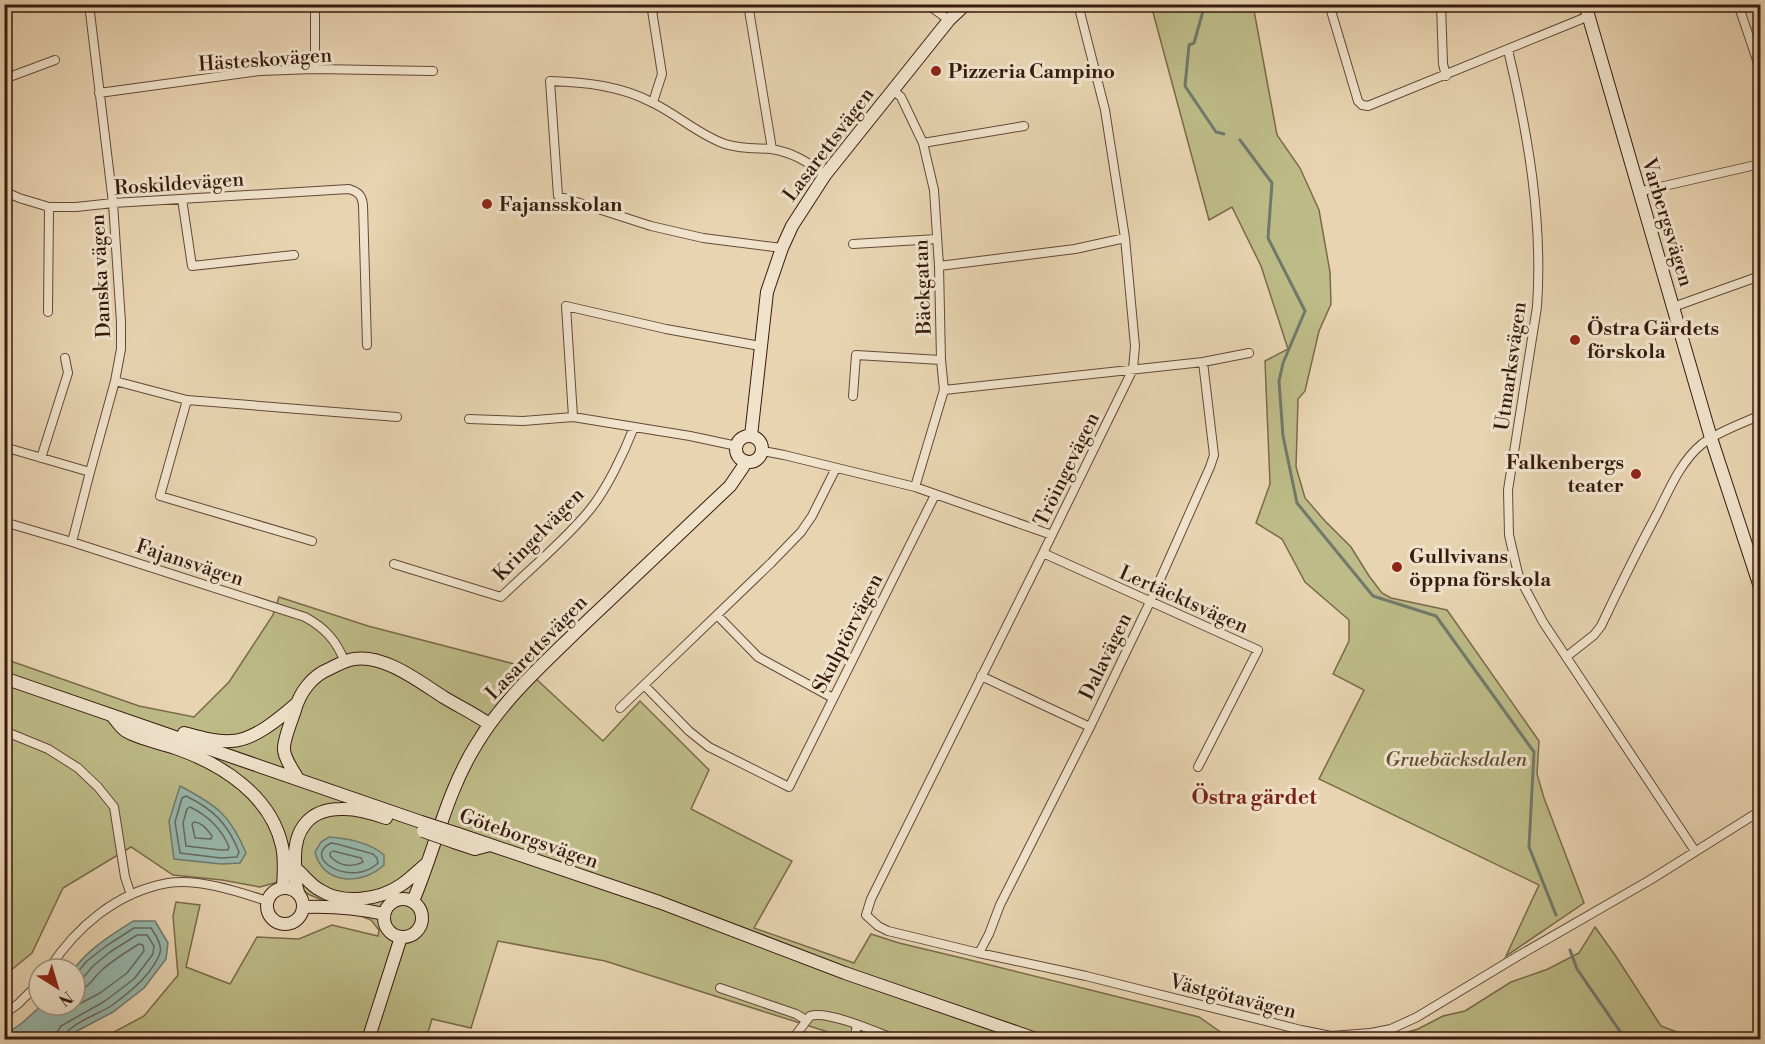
<svg xmlns="http://www.w3.org/2000/svg" width="1765" height="1044" viewBox="0 0 1765 1044" font-family="'Libre Bodoni',serif">
	<style>
		.green { fill: #bdbb87; stroke: #7a6a4a; stroke-width: 1.5 }
		.water { fill: #97b8ad; stroke: #71796d; stroke-width: 1.5 }
		.lines { fill: none; stroke-linecap: round; stroke-linejoin: round }
		.shore { stroke: #68695e; stroke-width: 1.5 }
		.stream { stroke: #71796d; stroke-width: 3 }
		.street-casing { stroke: #644837; stroke-width: 10 }
		.secondary-casing { stroke: #381a0e; stroke-width: 14 }
		.street { stroke: #f0e3cc; stroke-width: 8 }
		.secondary { stroke: #f0e3cc; stroke-width: 12 }
		.secondary-bridge-casing { stroke: #381a0e; stroke-width: 14; stroke-linecap: butt }
		.secondary-bridge { stroke: #f0e3cc; stroke-width: 12 }
		.poi-dot { fill: #8f2418; stroke: #f0e3cc; stroke-width: 2 }
		.labels { text-anchor: middle; stroke-width: 6; stroke-linejoin: round; paint-order: stroke }
		.street-label { font-size: 20px; fill: #381a0e; stroke: #f0e3cc }
		.poi-label { font-size: 20px; font-weight: bold; fill: #381a0e; stroke: #f0e3cc; text-anchor: start }
		.park-label { font-size: 20px; font-style: italic; fill: #604a32; stroke: #f0e3cc }
		.neighbourhood-label { font-size: 21px; font-weight: bold; fill: #7a1f14; stroke: #f0e3cc }
	</style>
	<rect width="100%" height="100%" fill="#e8d4b1"/>
	<filter id="stains"><feTurbulence type="fractalNoise" baseFrequency=".00333" numOctaves="4"/><feColorMatrix values="0 0 0 0 .2 0 0 0 0 .09 0 0 0 0 .02 0 0 0 .5 -.17"/></filter>
	<radialGradient id="worn" r=".72"><stop offset=".6" stop-color="#630" stop-opacity="0"/><stop offset="1" stop-color="#630" stop-opacity=".3"/></radialGradient>
	<path class="green" d="M1151,5H1253L1277,135L1300,168L1319,210L1330,272L1331,304L1319,331L1305,391L1298,399L1296,467L1305,498L1325,521L1351,547L1369,576L1382,593L1391,598L1447,610L1539,741L1537,774L1544,798L1584,903L1506,956L1539,885L1319,779L1364,690L1333,674L1349,641V620L1305,582L1282,539L1256,523L1270,484L1265,361L1288,349L1261,266L1232,207L1209,220Z
		M279,597L368,626L522,666L603,741L640,701L709,770L691,809L792,861L754,928L854,963L871,934L899,943L966,959L1199,1017L1222,1033L1252,1039H850L605,961L498,941L471,1028L432,1019L426,1039H101L144,1016L178,975L173,916L176,902L200,905L186,967L230,984L257,937L299,939L332,925L378,936L379,930L371,920L310,895L285,880L260,887L222,880L173,875L131,847L63,888L32,953L5,975V659L139,706L194,717L229,682L273,615Z
		M1595,927L1615,955L1661,1026L1695,1039H1384L1418,1029L1443,1016L1465,1011L1511,982L1548,969L1579,953Z"/>
	<path class="water" d="M180,786C216,805 230,814 246,853L240,863L221,864L174,859L169,821Z
		M329,837C347,838 371,843 384,855V865C363,885 323,886 315,852L321,842Z
		M133,921H155L168,943L166,959L144,988L113,1012L77,1031L66,1039H5V1035L22,1023L42,1005H75V969H74C89,948 112,935 133,921Z"/>
	<g class="lines">
		<path class="shore" d="M186,796C213,809 228,824 239,852L237,857L221,858L180,853L175,822L182,798Z
			M190,807C207,815 222,829 229,847L228,850H221L186,846L183,823L187,809Z
			M194,822C201,822 208,830 212,836L211,839L195,838L192,824Z
			M331,843L337,844L373,854L377,858L378,863C353,888 300,859 331,843Z
			M333,851L361,858L363,862C351,868 339,866 330,856V853Z
			M62,1005L63,1010L66,1011L100,993L127,973L144,951L143,945L139,944C126,952 113,960 102,970C92,979 89,989 75,991
			M56,1040L57,1032L61,1026L105,1001L134,979L153,954L154,946L147,935H137L110,952L93,966L82,979L75,982
			M63,1040C65,1025 99,1014 111,1006C125,996 138,986 149,972C163,953 165,948 151,928H134L106,946L87,961L75,975"/>
		<path class="stream" d="M1205,4L1194,43L1189,45L1185,86L1216,132L1224,134
			M1240,140L1272,183L1268,238L1305,311L1283,363L1279,381L1283,436L1297,503L1373,596L1436,616L1534,752L1529,847L1556,915
			M1570,950L1577,969L1626,1040"/>
		<defs>
			<path id="street" d="M651,4L662,74L653,102
				M748,4L772,149
				M1078,4L1105,110L1125,238L1135,346L1133,369L1043,553L871,899L866,915L878,926L888,931L979,953L1086,976L1301,1030L1331,1036L1371,1033L1391,1029L1417,1017L1518,956L1650,880L1760,811
				M1329,4L1358,101L1362,105L1368,106L1589,16
				M1441,4L1443,64L1446,76
				M1738,4L1760,69
				M748,5L931,7L949,20
				M1508,50C1528,134 1543,220 1537,307L1508,490L1509,535L1516,565L1519,577L1543,622L1695,851
				M315,69V4
				M4,79L55,60
				M893,90L901,97L923,143L934,190L939,266L941,360L944,390L915,487
				M99,93L260,71L315,69L433,71
				M923,143L1024,126
				M4,191L19,198L49,207H76L113,203L349,189C359,192 362,196 363,205L367,345
				M1638,192L1760,164
				M182,199L192,266L294,255
				M853,244L937,239
				M782,248L703,238L651,226L558,196L550,81C585,82 622,86 653,103C678,115 699,135 725,144C740,149 755,148 771,149C792,152 808,162 825,175
				M939,266L1075,249L1125,238
				M1673,307L1760,276
				M48,312L49,207
				M115,381L187,400L397,417
				M944,390L1203,362L1249,353
				M853,396L856,355L941,360
				M187,400L160,496L312,541
				M573,417L566,306L666,329L760,346
				M469,419L523,421L573,417L690,436L737,446
				M4,447L90,472
				M763,451L784,455L915,487L1052,535
				M41,458L68,373L65,358
				M4,522L72,542L305,617C325,628 336,640 345,662
				M72,542L90,472L115,381L121,349V322L113,203L89,4
				M1043,553L1258,650L1198,767
				M394,564L501,597C530,569 562,543 588,512C606,491 624,453 634,427
				M717,615L758,657L833,698
				M1566,657L1594,635L1601,626C1619,588 1637,551 1657,514C1669,490 1681,461 1702,444C1719,431 1742,424 1760,415
				M981,676L1090,727
				M644,685L689,731L709,747L789,787L935,495
				M620,708L771,563L801,532L812,516L836,468
				M4,731L48,749L78,768L98,787L114,807L125,877L131,895
				M979,953L989,934L1000,905L1090,727L1150,602L1210,467L1214,455L1203,362
				M49,969C76,927 117,892 168,883C198,878 239,892 267,901
				M720,988L796,1014L806,1020
				M4,1014L18,1004L39,983
				M792,1040L810,1016C828,1010 879,1033 897,1040
				M854,1040L857,1025"/>
			<path id="secondary" d="M1585,4L1711,438L1760,587
				M751,436L767,292L782,248L792,226L825,175L949,20L966,4
				M736 449a13 13 0 1 1 26 0a13 13 0 1 1-26 0Z
				M4,678L421,822
				M113,717C117,721 121,728 126,731C133,737 167,745 178,749C223,765 271,796 282,846C285,859 284,873 283,887
				M184,733C199,737 215,742 231,741C253,741 280,718 296,704
				M298,779C293,770 285,760 284,750C283,740 292,720 295,710C300,692 312,676 329,669C337,665 346,660 354,659C385,654 421,683 445,698C460,707 475,714 489,724
				M458,834L659,902L845,973L1039,1040
				M454,842L475,849L490,845
				M295,868C304,875 310,885 320,890C343,905 379,900 401,885C410,879 418,871 426,864
				M267 906a18 18 0 1 1 36 0a18 18 0 1 1-36 0Z
				M298,892C294,881 295,872 295,860C294,830 309,809 341,809C356,808 372,813 386,818
				M384 918a19 19 0 1 1 38 0a19 19 0 1 1-38 0Z
				M413,901C435,850 446,793 476,745C502,701 541,666 578,630C628,582 679,534 730,486L743,467L745,461
				M304,907C331,906 357,908 384,914
				M368,1040L401,937"/>
		</defs>
		<use href="#street" class="street-casing"/>
		<use href="#secondary" class="secondary-casing"/>
		<use href="#street" class="street"/>
		<use href="#secondary" class="secondary"/>
		<defs>
			<path id="secondary-bridge" d="M421,822L458,834
				M423,831L454,842"/>
		</defs>
		<use href="#secondary-bridge" class="secondary-bridge-casing"/>
		<use href="#secondary-bridge" class="secondary-bridge"/>
	</g>
	<g class="poi-dot">
		<circle cx="936" cy="71" r="6"/>
		<circle cx="487" cy="204" r="6"/>
		<circle cx="1575" cy="340" r="6"/>
		<circle cx="1636" cy="474" r="6"/>
		<circle cx="1397" cy="567" r="6"/>
	</g>
	<g class="labels">
		<g class="street-label">
			<text transform="translate(265 59) rotate(-4)" y="7">Hästeskovägen</text>
			<text transform="translate(828 144) rotate(-53)" y="7">Lasarettsvägen</text>
			<text transform="translate(179 183) rotate(-4)" y="7">Roskildevägen</text>
			<text transform="translate(1668 222) rotate(73)" y="7">Varbergsvägen</text>
			<text transform="translate(100 276) rotate(-93)" y="7">Danska vägen</text>
			<text transform="translate(922 287) rotate(-92)" y="7">Bäckgatan</text>
			<text transform="translate(1510 366) rotate(-82)" y="7">Utmarksvägen</text>
			<text transform="translate(1066 469) rotate(-64)" y="7">Tröingevägen</text>
			<text transform="translate(538 534) rotate(-46)" y="7">Kringelvägen</text>
			<text transform="translate(190 562) rotate(18)" y="7">Fajansvägen</text>
			<text transform="translate(1184 599) rotate(24)" y="7">Lertäcktsvägen</text>
			<text transform="translate(847 633) rotate(-63)" y="7">Skulptörvägen</text>
			<text transform="translate(536 647) rotate(-46)" y="7">Lasarettsvägen</text>
			<text transform="translate(1105 656) rotate(-64)" y="7">Dalavägen</text>
			<text transform="translate(529 838) rotate(19)" y="7">Göteborgsvägen</text>
			<text transform="translate(1233 996) rotate(14)" y="7">Västgötavägen</text>
		</g>
		<g class="poi-label">
			<text x="948" y="78">Pizzeria Campino</text>
			<text x="499" y="211">Fajansskolan</text>
			<text x="1587" y="335">Östra Gärdets<tspan x="1587" dy="23">förskola</tspan></text>
			<text x="1624" y="469" text-anchor="end">Falkenbergs<tspan x="1624" dy="23">teater</tspan></text>
			<text x="1409" y="563">Gullvivans<tspan x="1409" dy="23">öppna förskola</tspan></text>
		</g>
		<g class="park-label">
			<text x="1456" y="766">Gruebäcksdalen</text>
		</g>
		<g class="neighbourhood-label">
			<text x="1254" y="804">Östra gärdet</text>
		</g>
	</g>
	<rect width="1765" height="1044" fill="none" stroke="#e8d4b1" stroke-width="24"/>
	<rect x="6" y="6" width="1753" height="1032" fill="none" stroke="#381a0e" stroke-width="3"/>
	<rect x="12" y="12" width="1741" height="1020" fill="none" stroke="#381a0e" stroke-width="1.5"/>
	<g transform="translate(57 987) rotate(143)"><circle r="28" fill="#f0e3cc" stroke="#a69380" stroke-width="1.5"/>
	<path d="M0-4.5L10 22L0 15L-10 22Z" fill="#8f2418"/>
	<text y="-9" font-size="16" font-weight="bold" text-anchor="middle" fill="#381a0e">N</text>
	</g>
	<rect width="100%" height="100%" filter="url(#stains)"/>
	<rect width="100%" height="100%" fill="url(#worn)"/>
</svg>
